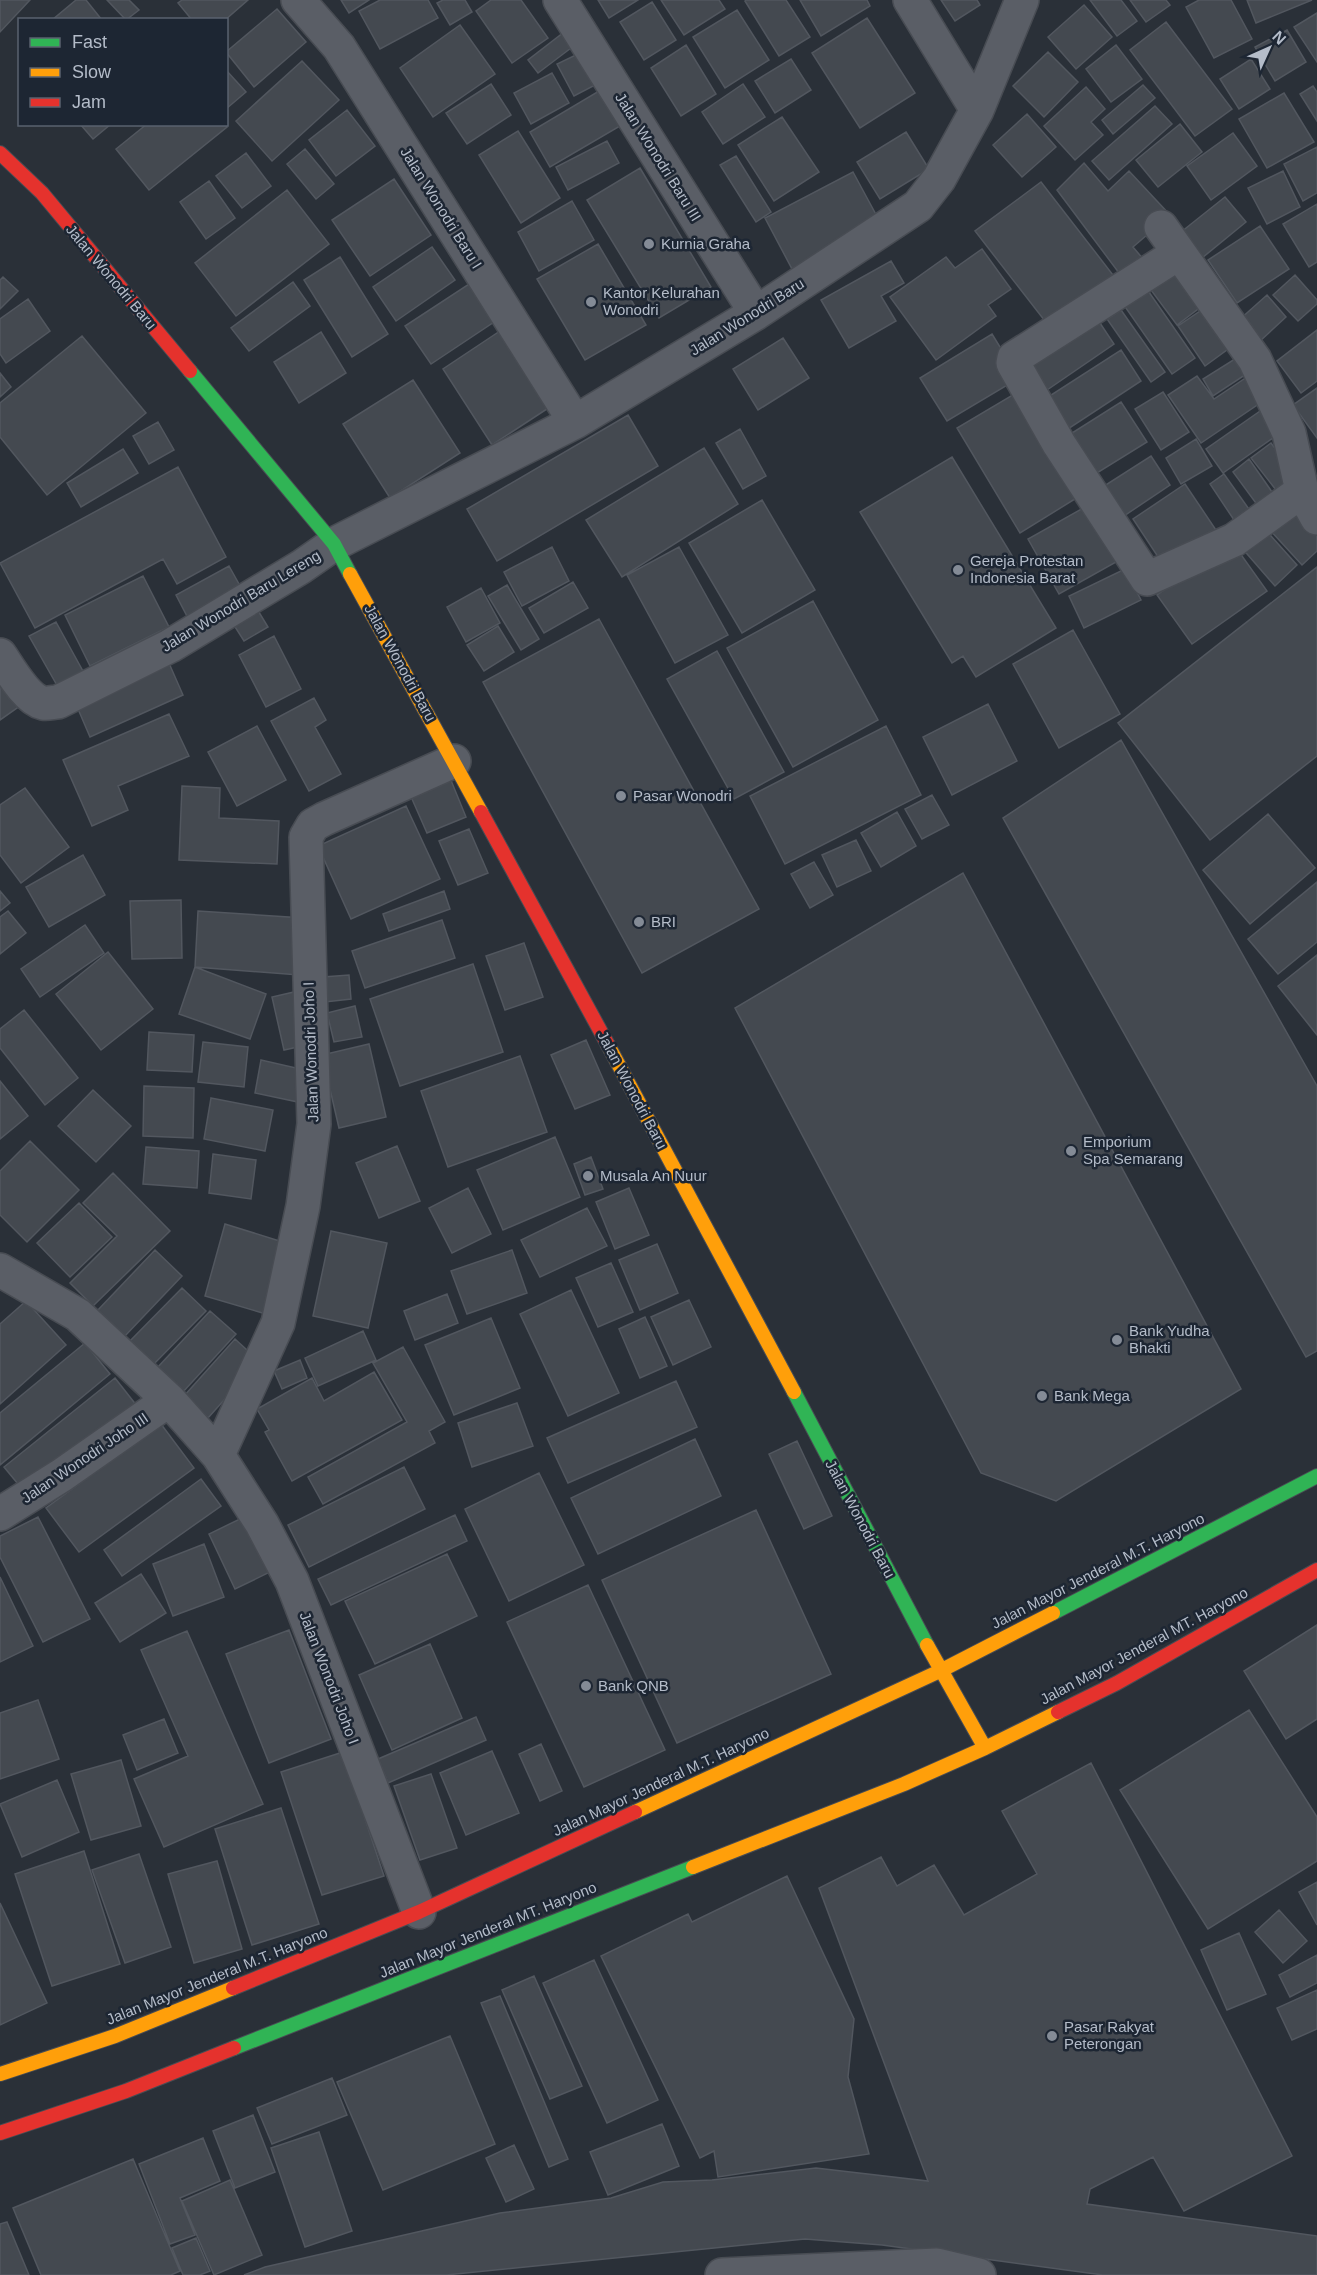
<svg xmlns="http://www.w3.org/2000/svg" width="1317" height="2275" viewBox="0 0 1317 2275" font-family="Helvetica,sans-serif">
	<style>
		.building { fill: #444950; stroke: #52575f; stroke-width: 1.5 }
		.lines { fill: none; stroke-linecap: round; stroke-linejoin: round }
		.street-casing { stroke: #484c53; stroke-width: 36 }
		.fast-casing { stroke: #484c53; stroke-width: 16 }
		.slow-casing { stroke: #484c53; stroke-width: 16 }
		.jam-casing { stroke: #484c53; stroke-width: 16 }
		.street { stroke: #5a5e66; stroke-width: 33 }
		.fast { stroke: #30b455; stroke-width: 14 }
		.slow { stroke: #ff9f0a; stroke-width: 14 }
		.jam { stroke: #e5322d; stroke-width: 14 }
		.poi-dot { fill: #848b96; stroke: #1d2633; stroke-width: 2 }
		.labels { text-anchor: middle; stroke-width: 5; stroke-linejoin: round; paint-order: stroke }
		.street-label { font-size: 15px; fill: #b4bcc9; stroke: #1d2633 }
		.poi-label { font-size: 15px; fill: #b4bcc9; stroke: #1d2633; text-anchor: start }
	</style>
	<rect width="100%" height="100%" fill="#2a3038"/>
	<path class="building" d="M0,0H30L0,32Z
		M76,0H86L102,20H52Z
		M107,0H129L139,10L126,20Z
		M182,0H248L225,20H192L178,3Z
		M341,0H369L349,13Z
		M380,0H428L438,18L380,49L359,11Z
		M443,0H465L472,12L450,25L437,3Z
		M491,0H521L548,38L512,63L476,11Z
		M598,0H638L609,18Z
		M661,0H719L725,9L684,35Z
		M746,0H786L810,37L779,56L745,1Z
		M800,0H867L870,6L821,36Z
		M941,0H977L980,5L955,21Z
		M1090,0H1121L1137,21L1117,36Z
		M1130,0H1166L1170,5L1146,22Z
		M1199,0H1231L1252,39L1214,58L1186,7Z
		M1247,0H1312L1256,23Z
		M652,2L676,40L644,60L620,22Z
		M1084,5L1112,37L1076,69L1048,37Z
		M277,9L306,42L254,87L226,52Z
		M737,10L769,60L725,88L693,37Z
		M1317,13V62L1294,27Z
		M867,18L915,93L860,128L812,53Z
		M1166,22L1232,109L1195,136L1130,50Z
		M460,25L495,74L433,117L400,68Z
		M568,29L579,42L538,73L528,60Z
		M1287,30L1306,62L1275,81L1255,47Z
		M686,45L716,94L681,116L651,68Z
		M1116,45L1142,79L1111,102L1086,69Z
		M582,52L599,83L574,96L557,64Z
		M1048,52L1078,82L1044,117L1013,86Z
		M791,59L811,90L775,113L755,81Z
		M1251,59L1270,89L1239,109L1220,79Z
		M302,61L339,100L272,161L236,121Z
		M226,70L246,92L226,109Z
		M552,73L569,103L531,124L514,93Z
		M491,84L511,115L467,144L446,113Z
		M743,84L765,117L723,144L702,112Z
		M1143,85L1155,98L1113,134L1102,120Z
		M1313,86L1317,92V121L1300,94Z
		M1086,87L1105,109L1091,122L1103,135L1075,160L1044,126Z
		M599,91L620,126L550,167L530,132Z
		M1284,93L1314,142L1267,168L1239,119Z
		M1155,106L1172,124L1109,180L1092,161Z
		M347,110L375,146L336,176L309,140Z
		M1027,114L1056,147L1022,177L993,145Z
		M782,117L819,172L774,201L738,145Z
		M80,124H111L93,139Z
		M147,124H225L227,127L149,190L116,149Z
		M1180,124L1202,152L1158,187L1136,160Z
		M518,131L560,198L521,223L479,155Z
		M906,132L929,169L880,199L857,162Z
		M1233,133L1257,166L1211,200L1187,166Z
		M607,141L619,163L568,190L556,167Z
		M1317,147V193L1303,201L1284,164Z
		M305,149L334,184L316,199L287,164Z
		M246,153L271,186L242,208L216,176Z
		M736,156L771,212L756,222L720,165Z
		M1084,163L1108,191L1129,171L1170,215L1133,247L1144,260L1122,277L1057,190Z
		M640,168L711,287L659,318L587,200Z
		M1283,171L1300,207L1267,224L1248,188Z
		M853,172L880,222L792,269L765,218Z
		M394,179L431,235L370,276L332,220Z
		M209,181L235,218L206,239L180,202Z
		M1041,182L1113,275L1048,325L975,231Z
		M287,190L329,244L236,316L195,263Z
		M1225,197L1246,222L1202,258L1181,232Z
		M572,201L594,240L539,271L518,232Z
		M1317,204V262L1309,267L1283,224Z
		M1260,226L1289,269L1237,303L1208,260Z
		M598,244L646,325L585,360L537,279Z
		M432,247L455,280L396,321L373,287Z
		M982,249L1011,289L988,305L996,316L936,360L890,297L946,257L955,268Z
		M340,257L388,334L352,357L304,280Z
		M891,261L904,283L881,296L896,321L849,348L821,300Z
		M1178,264L1206,303L1177,325L1148,286Z
		M1295,275L1317,300V304L1298,321L1273,295Z
		M3,277L18,291L0,309V280Z
		M293,282L310,306L249,351L231,328Z
		M469,284L494,322L431,364L405,326Z
		M1144,285L1195,358L1172,374L1121,301Z
		M1267,295L1286,317L1259,342L1239,320Z
		M28,299L50,331L6,363L0,354V319Z
		M1209,305L1235,344L1205,366L1178,326Z
		M1121,310L1165,372L1151,382L1107,319Z
		M1092,311L1114,344L1047,390L1025,357Z
		M1317,330V381L1301,393L1277,361Z
		M500,331L550,407L492,445L443,369Z
		M321,332L346,373L299,403L274,362Z
		M992,334L1019,378L947,421L920,378Z
		M82,336L146,413L47,495L0,437V403Z
		M783,338L809,378L758,410L733,369Z
		M1121,350L1141,381L1068,429L1048,397Z
		M1238,357L1248,373L1213,396L1203,379Z
		M0,373L11,387L0,397Z
		M1253,373L1269,397L1201,443L1168,395L1197,376L1214,399Z
		M413,380L460,453L390,498L343,424Z
		M1317,388V438L1293,405Z
		M1021,390L1083,494L1020,533L957,428Z
		M1163,392L1189,432L1161,450L1135,409Z
		M1121,402L1147,442L1097,473L1072,433Z
		M1263,409L1280,433L1223,473L1206,449Z
		M628,415L658,466L497,561L467,509Z
		M158,422L174,450L149,464L133,436Z
		M740,429L766,476L743,489L716,443Z
		M1196,439L1212,466L1181,484L1166,458Z
		M1271,443L1295,475L1276,490L1251,458Z
		M704,448L738,504L622,577L586,520Z
		M123,449L138,473L81,507L67,483Z
		M1151,456L1170,485L1121,518L1101,488Z
		M952,457L1056,628L976,677L963,656L952,663L860,512Z
		M1249,459L1277,499L1261,510L1233,472Z
		M178,467L226,557L177,584L163,559L35,628L0,563Z
		M1224,474L1256,519L1240,529L1210,484Z
		M1185,484L1218,533L1166,569L1133,519Z
		M762,500L815,590L742,633L689,543Z
		M1094,502L1125,557L1059,594L1028,539Z
		M1293,508L1317,534V551L1302,565L1269,529Z
		M1263,527L1297,565L1275,586L1241,547Z
		M1232,542L1267,591L1192,644L1157,595Z
		M552,547L569,581L522,606L504,572Z
		M679,547L728,635L675,663L627,575Z
		M229,566L244,593L190,622L176,595Z
		M1317,567V756L1210,840L1118,723Z
		M1125,569L1141,600L1084,628L1069,596Z
		M143,576L169,627L90,666L65,615Z
		M573,582L588,608L544,633L529,608Z
		M507,585L539,639L521,650L488,596Z
		M481,588L500,623L466,642L447,607Z
		M813,601L878,720L793,767L727,648Z
		M254,604L268,627L244,641L230,619Z
		M599,619L759,909L642,973L483,682Z
		M56,622L84,673L58,687L29,636Z
		M498,626L514,652L484,671L467,645Z
		M1073,630L1120,714L1059,748L1013,664Z
		M274,636L301,689L266,707L239,655Z
		M717,651L784,772L734,799L667,679Z
		M165,654L183,695L90,737L72,695Z
		M0,660L37,694L0,720Z
		M314,698L326,720L315,727L341,774L309,791L271,721Z
		M988,704L1017,761L952,795L923,737Z
		M169,714L189,756L118,786L128,810L92,826L63,760Z
		M257,726L286,780L237,806L208,752Z
		M886,726L921,795L785,864L750,796Z
		M1121,740L1317,1086V1351L1306,1357L1003,818Z
		M448,773L466,817L427,833L408,790Z
		M182,786L220,788L219,818L279,821L277,864L179,860Z
		M25,788L69,847L21,883L0,855V805Z
		M932,795L949,825L922,839L905,809Z
		M406,806L440,879L351,919L318,846Z
		M897,812L916,846L881,867L861,833Z
		M1268,814L1315,868L1250,924L1203,870Z
		M469,829L488,873L458,885L439,841Z
		M856,840L871,871L837,887L822,855Z
		M83,855L105,895L49,927L26,887Z
		M814,862L833,895L810,908L791,874Z
		M963,873L1241,1389L1056,1501L981,1473L735,1008Z
		M1317,882V942L1278,974L1248,939Z
		M0,891L10,903L0,911Z
		M444,891L450,909L389,931L383,914Z
		M181,900L182,958L132,959L130,901Z
		M8,911L26,933L0,954V917Z
		M198,911L304,918L299,975L195,967Z
		M442,920L455,958L365,988L352,951Z
		M85,925L104,953L40,997L21,969Z
		M524,943L543,997L505,1010L486,956Z
		M108,952L153,1009L101,1050L56,994Z
		M1317,955V1035L1278,986Z
		M473,964L503,1052L400,1086L370,999Z
		M195,967L266,994L250,1039L179,1014Z
		M349,975L351,999L325,1002L323,977Z
		M294,992L307,1045L284,1050L272,997Z
		M355,1006L362,1037L334,1042L327,1013Z
		M24,1010L78,1078L45,1105L0,1048V1029Z
		M149,1032L194,1035L192,1072L147,1070Z
		M586,1040L610,1095L575,1109L551,1055Z
		M203,1042L248,1047L244,1087L198,1082Z
		M369,1044L386,1117L339,1128L322,1055Z
		M520,1056L547,1132L448,1167L421,1091Z
		M261,1060L305,1070L298,1102L255,1093Z
		M0,1081L28,1116L0,1139Z
		M144,1086L194,1088L193,1138L143,1136Z
		M93,1090L131,1126L96,1162L58,1126Z
		M211,1098L273,1110L265,1151L204,1139Z
		M555,1137L580,1197L503,1230L477,1170Z
		M30,1141L79,1190L27,1242L0,1215V1171Z
		M397,1146L420,1201L379,1218L356,1163Z
		M146,1147L199,1151L197,1188L143,1184Z
		M213,1154L256,1160L251,1199L209,1193Z
		M591,1157L603,1189L585,1195L574,1164Z
		M113,1173L170,1231L93,1306L70,1283L117,1236L83,1203Z
		M468,1188L491,1234L452,1253L429,1208Z
		M629,1188L649,1235L615,1249L596,1202Z
		M79,1203L112,1237L70,1277L37,1243Z
		M587,1208L607,1246L540,1277L521,1240Z
		M225,1224L286,1243L266,1314L205,1296Z
		M331,1231L387,1243L368,1328L313,1316Z
		M657,1244L678,1293L640,1310L619,1260Z
		M155,1250L182,1276L124,1337L97,1311Z
		M512,1250L527,1293L467,1314L451,1271Z
		M611,1263L633,1312L598,1327L576,1278Z
		M182,1288L206,1311L150,1368L126,1345Z
		M571,1290L619,1393L568,1416L520,1314Z
		M447,1294L458,1323L415,1340L404,1311Z
		M689,1300L711,1347L673,1365L651,1317Z
		M26,1301L66,1345L0,1404V1324Z
		M210,1311L236,1334L183,1392L157,1368Z
		M645,1317L667,1366L640,1378L619,1329Z
		M491,1318L520,1388L454,1415L425,1345Z
		M363,1331L376,1360L318,1386L305,1358Z
		M235,1339L259,1361L208,1418L184,1396Z
		M85,1343L110,1374L0,1465V1413Z
		M403,1347L445,1422L429,1431L435,1443L323,1504L308,1477L407,1422L373,1363Z
		M300,1360L307,1378L282,1389L274,1371Z
		M374,1372L402,1420L292,1481L265,1432L269,1430L257,1409L312,1378L324,1401Z
		M115,1378L137,1406L27,1495L4,1467Z
		M676,1381L697,1427L568,1483L547,1438Z
		M517,1403L533,1446L472,1467L458,1423Z
		M161,1424L194,1468L79,1552L46,1508Z
		M695,1439L721,1496L598,1554L571,1498Z
		M797,1441L832,1516L804,1529L769,1454Z
		M404,1467L425,1509L309,1567L288,1525Z
		M539,1473L584,1565L509,1601L465,1509Z
		M201,1479L221,1506L122,1576L104,1550Z
		M756,1510L831,1674L677,1743L602,1580Z
		M455,1515L467,1541L331,1605L318,1579Z
		M38,1517L90,1619L43,1642L0,1557V1536Z
		M244,1517L270,1572L235,1589L209,1534Z
		M204,1544L224,1597L173,1616L153,1564Z
		M447,1554L477,1616L375,1664L345,1601Z
		M141,1574L166,1613L120,1642L95,1603Z
		M0,1577L33,1646L0,1662Z
		M588,1585L665,1750L584,1787L507,1622Z
		M1317,1625V1719L1286,1739L1244,1671Z
		M289,1630L331,1739L269,1763L226,1654Z
		M187,1631L263,1804L164,1847L134,1779L188,1756L141,1650Z
		M430,1644L462,1718L392,1750L359,1675Z
		M38,1700L59,1759L0,1779V1713Z
		M1249,1710L1317,1817V1861L1208,1929L1120,1790Z
		M476,1717L486,1740L388,1783L378,1759Z
		M164,1719L178,1753L137,1770L123,1735Z
		M541,1744L562,1791L540,1801L519,1754Z
		M492,1751L519,1813L466,1835L440,1773Z
		M343,1752L384,1876L322,1895L281,1772Z
		M121,1760L141,1826L91,1840L71,1774Z
		M1091,1763L1292,2156L1184,2211L1153,2157L1090,2189L1087,2204L1317,2236V2275H1103L882,2245L805,2239L446,2275H244L265,2267L500,2213L611,2198L663,2182L712,2180L816,2168L928,2181L819,1888L881,1857L897,1886L934,1865L964,1915L1037,1874L1002,1811Z
		M431,1774L457,1848L420,1860L394,1786Z
		M57,1780L79,1832L22,1857L0,1804Z
		M281,1808L319,1924L252,1945L215,1829Z
		M84,1851L120,1964L52,1986L15,1874Z
		M139,1854L171,1947L125,1963L92,1870Z
		M217,1861L242,1949L194,1963L168,1874Z
		M787,1876L854,2019L848,2077L869,2154L718,2177L714,2151L700,2158L601,1956L688,1914L692,1922Z
		M1317,1882V1925L1299,1892Z
		M0,1903L47,2003L0,2025Z
		M1279,1910L1307,1941L1283,1963L1255,1932Z
		M1239,1933L1266,1994L1227,2010L1201,1950Z
		M1317,1955V1983L1290,1997L1279,1975Z
		M594,1960L658,2100L607,2123L543,1983Z
		M534,1976L582,2086L550,2099L502,1990Z
		M1317,1990V2029L1292,2040L1277,2008Z
		M500,1996L568,2159L549,2167L481,2003Z
		M450,2036L495,2144L383,2190L337,2082Z
		M332,2078L347,2115L272,2144L257,2108Z
		M253,2115L275,2172L235,2188L213,2131Z
		M662,2124L679,2166L608,2195L590,2152Z
		M319,2132L352,2231L305,2247L271,2148Z
		M203,2138L220,2181L180,2198L195,2235L170,2244L139,2164Z
		M514,2145L534,2189L506,2202L486,2158Z
		M133,2159L180,2271L171,2275H41L13,2208Z
		M230,2180L262,2255L214,2275L182,2201Z
		M7,2222L29,2275H0V2224Z
		M196,2238L210,2271L200,2275H183L172,2248Z"/>
	<g class="lines">
		<defs>
			<path id="street" d="M298,0L339,47L575,422
				M560,0L756,313
				M910,0L977,110
				M1161,227L1255,360L1289,433L1302,491L1317,518
				M1179,253L1014,358L1013,363L1059,444L1147,579L1234,540L1302,491
				M0,655C9,668 26,699 43,703C48,704 53,702 58,702L170,646L301,567L334,544L575,422L756,313L918,206L939,179L977,110L1022,0
				M0,1270L78,1315L169,1400L218,1455L262,1524L292,1581L419,1912
				M218,1455L278,1323L303,1206L314,1124L306,837L313,825L324,819L454,761
				M0,1514L62,1475L169,1400
				M722,2275L937,2265L979,2275"/>
			<path id="fast" d="M190,371L334,544L350,574
				M794,1392L927,1645
				M1053,1613L1317,1476
				M234,2048L693,1867"/>
			<path id="slow" d="M350,574L481,812
				M608,1045L794,1392
				M927,1645L985,1748
				M635,1812L940,1671L1053,1613
				M693,1867L904,1784L985,1748L1058,1712
				M0,2074L115,2036L233,1988"/>
			<path id="jam" d="M0,153L42,193L190,371
				M481,812L608,1045
				M1058,1712L1117,1683L1317,1570
				M233,1988L419,1912L635,1812
				M0,2133L126,2091L234,2048"/>
		</defs>
		<use href="#street" class="street-casing"/>
		<use href="#fast" class="fast-casing"/>
		<use href="#slow" class="slow-casing"/>
		<use href="#jam" class="jam-casing"/>
		<use href="#street" class="street"/>
		<use href="#fast" class="fast"/>
		<use href="#slow" class="slow"/>
		<use href="#jam" class="jam"/>
	</g>
	<g class="poi-dot">
		<circle cx="649" cy="244" r="6"/>
		<circle cx="591" cy="302" r="6"/>
		<circle cx="958" cy="570" r="6"/>
		<circle cx="621" cy="796" r="6"/>
		<circle cx="639" cy="922" r="6"/>
		<circle cx="1071" cy="1151" r="6"/>
		<circle cx="588" cy="1176" r="6"/>
		<circle cx="1117" cy="1340" r="6"/>
		<circle cx="1042" cy="1396" r="6"/>
		<circle cx="586" cy="1686" r="6"/>
		<circle cx="1052" cy="2036" r="6"/>
	</g>
	<g class="labels">
		<g class="street-label">
			<text transform="translate(658 157) rotate(58)" y="5">Jalan Wonodri Baru III</text>
			<text transform="translate(441 208) rotate(58)" y="5">Jalan Wonodri Baru I</text>
			<text transform="translate(111 277) rotate(50)" y="5">Jalan Wonodri Baru</text>
			<text transform="translate(747 317) rotate(-32)" y="5">Jalan Wonodri Baru</text>
			<text transform="translate(241 601) rotate(-31)" y="5">Jalan Wonodri Baru Lereng</text>
			<text transform="translate(400 663) rotate(61)" y="5">Jalan Wonodri Baru</text>
			<text transform="translate(311 1052) rotate(-92)" y="5">Jalan Wonodri Joho I</text>
			<text transform="translate(632 1090) rotate(62)" y="5">Jalan Wonodri Baru</text>
			<text transform="translate(85 1458) rotate(-34)" y="5">Jalan Wonodri Joho III</text>
			<text transform="translate(860 1519) rotate(62)" y="5">Jalan Wonodri Baru</text>
			<text transform="translate(1098 1571) rotate(-27)" y="5">Jalan Mayor Jenderal M.T. Haryono</text>
			<text transform="translate(1144 1646) rotate(-28)" y="5">Jalan Mayor Jenderal MT. Haryono</text>
			<text transform="translate(329 1678) rotate(69)" y="5">Jalan Wonodri Joho I</text>
			<text transform="translate(661 1782) rotate(-25)" y="5">Jalan Mayor Jenderal M.T. Haryono</text>
			<text transform="translate(488 1930) rotate(-22)" y="5">Jalan Mayor Jenderal MT. Haryono</text>
			<text transform="translate(217 1976) rotate(-22)" y="5">Jalan Mayor Jenderal M.T. Haryono</text>
		</g>
		<g class="poi-label">
			<text x="661" y="249">Kurnia Graha</text>
			<text x="603" y="298">Kantor Kelurahan<tspan x="603" dy="17">Wonodri</tspan></text>
			<text x="970" y="566">Gereja Protestan<tspan x="970" dy="17">Indonesia Barat</tspan></text>
			<text x="633" y="801">Pasar Wonodri</text>
			<text x="651" y="927">BRI</text>
			<text x="1083" y="1147">Emporium<tspan x="1083" dy="17">Spa Semarang</tspan></text>
			<text x="600" y="1181">Musala An Nuur</text>
			<text x="1129" y="1336">Bank Yudha<tspan x="1129" dy="17">Bhakti</tspan></text>
			<text x="1054" y="1401">Bank Mega</text>
			<text x="598" y="1691">Bank QNB</text>
			<text x="1064" y="2032">Pasar Rakyat<tspan x="1064" dy="17">Peterongan</tspan></text>
		</g>
	</g>
	<rect x="18" y="18" width="210" height="108" fill="#1d2633" stroke="#59626f" stroke-width="1.5"/>
	<rect x="30" y="38" width="30" height="9" fill="#30b455" stroke="#59626f" stroke-width="1.5"/>
	<text x="72" y="48" font-size="18" fill="#b4bcc9">Fast</text>
	<rect x="30" y="68" width="30" height="9" fill="#ff9f0a" stroke="#59626f" stroke-width="1.5"/>
	<text x="72" y="78" font-size="18" fill="#b4bcc9">Slow</text>
	<rect x="30" y="98" width="30" height="9" fill="#e5322d" stroke="#59626f" stroke-width="1.5"/>
	<text x="72" y="108" font-size="18" fill="#b4bcc9">Jam</text>
	<g transform="translate(1269 48) rotate(45)" stroke="#1d2633" stroke-width="4.5" paint-order="stroke">
	<path d="M0-4.5L10 22L0 15L-10 22Z" fill="#b4bcc9"/>
	<text y="-9" font-size="16" font-weight="bold" text-anchor="middle" fill="#b4bcc9">N</text>
	</g>
</svg>
